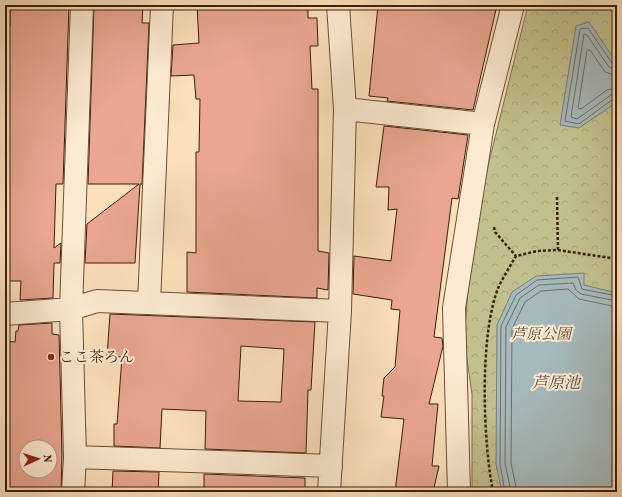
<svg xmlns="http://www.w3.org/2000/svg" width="622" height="497" viewBox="0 0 622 497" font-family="Vollkorn,'Noto Serif JP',serif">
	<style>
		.park { fill: url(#park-crowns); stroke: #7e704e }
		.water { fill: #a5babc; stroke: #7a7c76 }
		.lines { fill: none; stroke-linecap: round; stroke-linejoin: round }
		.shore { stroke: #706c65; stroke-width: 1 }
		.building { fill: #eaa690; stroke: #3a1e0e; fill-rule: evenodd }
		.minor-casing { stroke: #6a4e39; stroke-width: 24 }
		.path { stroke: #3a1e0e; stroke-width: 2.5; stroke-dasharray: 3 2; stroke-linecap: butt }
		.minor { stroke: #fcebd2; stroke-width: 22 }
		.poi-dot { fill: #8f2418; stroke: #fcebd2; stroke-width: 1.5 }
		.labels { text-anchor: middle; stroke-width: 4; stroke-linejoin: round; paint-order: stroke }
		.park-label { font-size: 15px; font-style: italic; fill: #634f34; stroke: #fcebd2 }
		.poi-label { font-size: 15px; fill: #3a1e0e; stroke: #fcebd2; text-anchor: start }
		.water-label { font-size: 16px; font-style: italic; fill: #5a4d42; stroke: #fcebd2 }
	</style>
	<defs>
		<pattern id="park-crowns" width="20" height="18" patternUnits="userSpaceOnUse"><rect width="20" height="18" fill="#c2c18d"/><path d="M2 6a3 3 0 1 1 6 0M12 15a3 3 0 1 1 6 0" fill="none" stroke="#a7a578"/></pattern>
	</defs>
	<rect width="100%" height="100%" fill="#fbe0ba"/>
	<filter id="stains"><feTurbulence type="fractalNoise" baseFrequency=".005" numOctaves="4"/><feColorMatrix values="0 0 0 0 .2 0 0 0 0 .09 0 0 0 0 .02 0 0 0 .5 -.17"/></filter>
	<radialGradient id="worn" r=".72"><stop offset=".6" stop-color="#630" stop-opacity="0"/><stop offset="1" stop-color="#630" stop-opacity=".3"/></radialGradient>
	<path class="park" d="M528,5H617V492H472V394L464,339L470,267L482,190Z"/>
	<path class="water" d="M589,22L617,63V102L579,128L560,125L576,26Z
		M584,273V285L617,293V492H502L496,464L497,325L512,292L536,276Z"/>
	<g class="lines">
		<path class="shore" d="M617,65L612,63L588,28L580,29L565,121L579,124L613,99H617
			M617,70L609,67L587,35L584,34L571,117L577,119L611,95L617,94
			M617,76L605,72L590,50H587L578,108L581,109L607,90L617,88
			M505,492L500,464L501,326L516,295L537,280L578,277L582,289L617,296
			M511,492L505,463L506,327L520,298L539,285L573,283L576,290L581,294L617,301
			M517,492L511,463L512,329L525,302L541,291L568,289L579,299L617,307"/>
	</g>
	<path class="building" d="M10,5H69L63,184H56L54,248L61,243L60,263H54L53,298L20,300L21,281H5V26H10Z
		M94,5H143L142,23H149L142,184H140L135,263H85L87,224L139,184H88Z
		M197,5H308V18H317L318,46H310L312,89H318V251L329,253L328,290L317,288V298L187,292V252L196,253V152H199L200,99H196L194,75L171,76L173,45L199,43Z
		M378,5H497L473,110L387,101L388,98L369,96Z
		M384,126L468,135L458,199L452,198L434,337L442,338L443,346L429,404H438L432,466H439L433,492H395L404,419L381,417L384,396H382L384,378L395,367L400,310L391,309L392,300L353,294L354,256L391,261L397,209L388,210L389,187H376Z
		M110,314L315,322L311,390H308L306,453L205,449L206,411L162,409L160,448L114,446V424H117L122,357L107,356ZM241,346L284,349L281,402L238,401Z
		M52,323V334L59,335L62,454L61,492H5V431H7L9,377H5V341L15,342L16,331H18L19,325ZM26,447H50V471H26Z
		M113,471L159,472L158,492H112Z
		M204,474L305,478V492H204Z"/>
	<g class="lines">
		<defs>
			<path id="minor" d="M345,109L483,124
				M149,303L162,5
				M5,314L71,309L97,301L340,311
				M75,457L331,466
				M73,492L75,457L71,309L82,5
				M329,492L340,311L345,109L338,5
				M459,492L454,308L483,124L513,5"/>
		</defs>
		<use href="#minor" class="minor-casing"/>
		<path class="path" d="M557,197L558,250
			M494,227L495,232L516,256
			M493,492C483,441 479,333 499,286C504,276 510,266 516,256L537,251L558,250L617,259"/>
		<use href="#minor" class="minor"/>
	</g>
	<circle class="poi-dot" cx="51" cy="357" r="4"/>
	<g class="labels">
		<g class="park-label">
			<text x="541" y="339">芦原公園</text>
		</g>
		<g class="poi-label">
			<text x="59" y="362">ここ茶ろん</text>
		</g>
		<g class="water-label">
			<text x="556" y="388">芦原池</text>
		</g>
	</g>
	<rect width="622" height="497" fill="none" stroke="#fbe0ba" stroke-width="20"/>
	<rect x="6" y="6" width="610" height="485" fill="none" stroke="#3a1e0e" stroke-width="2"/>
	<rect x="10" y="10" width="602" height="477" fill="none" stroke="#3a1e0e"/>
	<g transform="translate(38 459) rotate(87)"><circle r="19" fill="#fcebd2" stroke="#ae9984"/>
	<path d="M0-3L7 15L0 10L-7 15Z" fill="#8f2418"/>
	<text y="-6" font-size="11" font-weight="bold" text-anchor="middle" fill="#3a1e0e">N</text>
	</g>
	<rect width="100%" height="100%" filter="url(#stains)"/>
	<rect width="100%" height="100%" fill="url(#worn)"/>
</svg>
